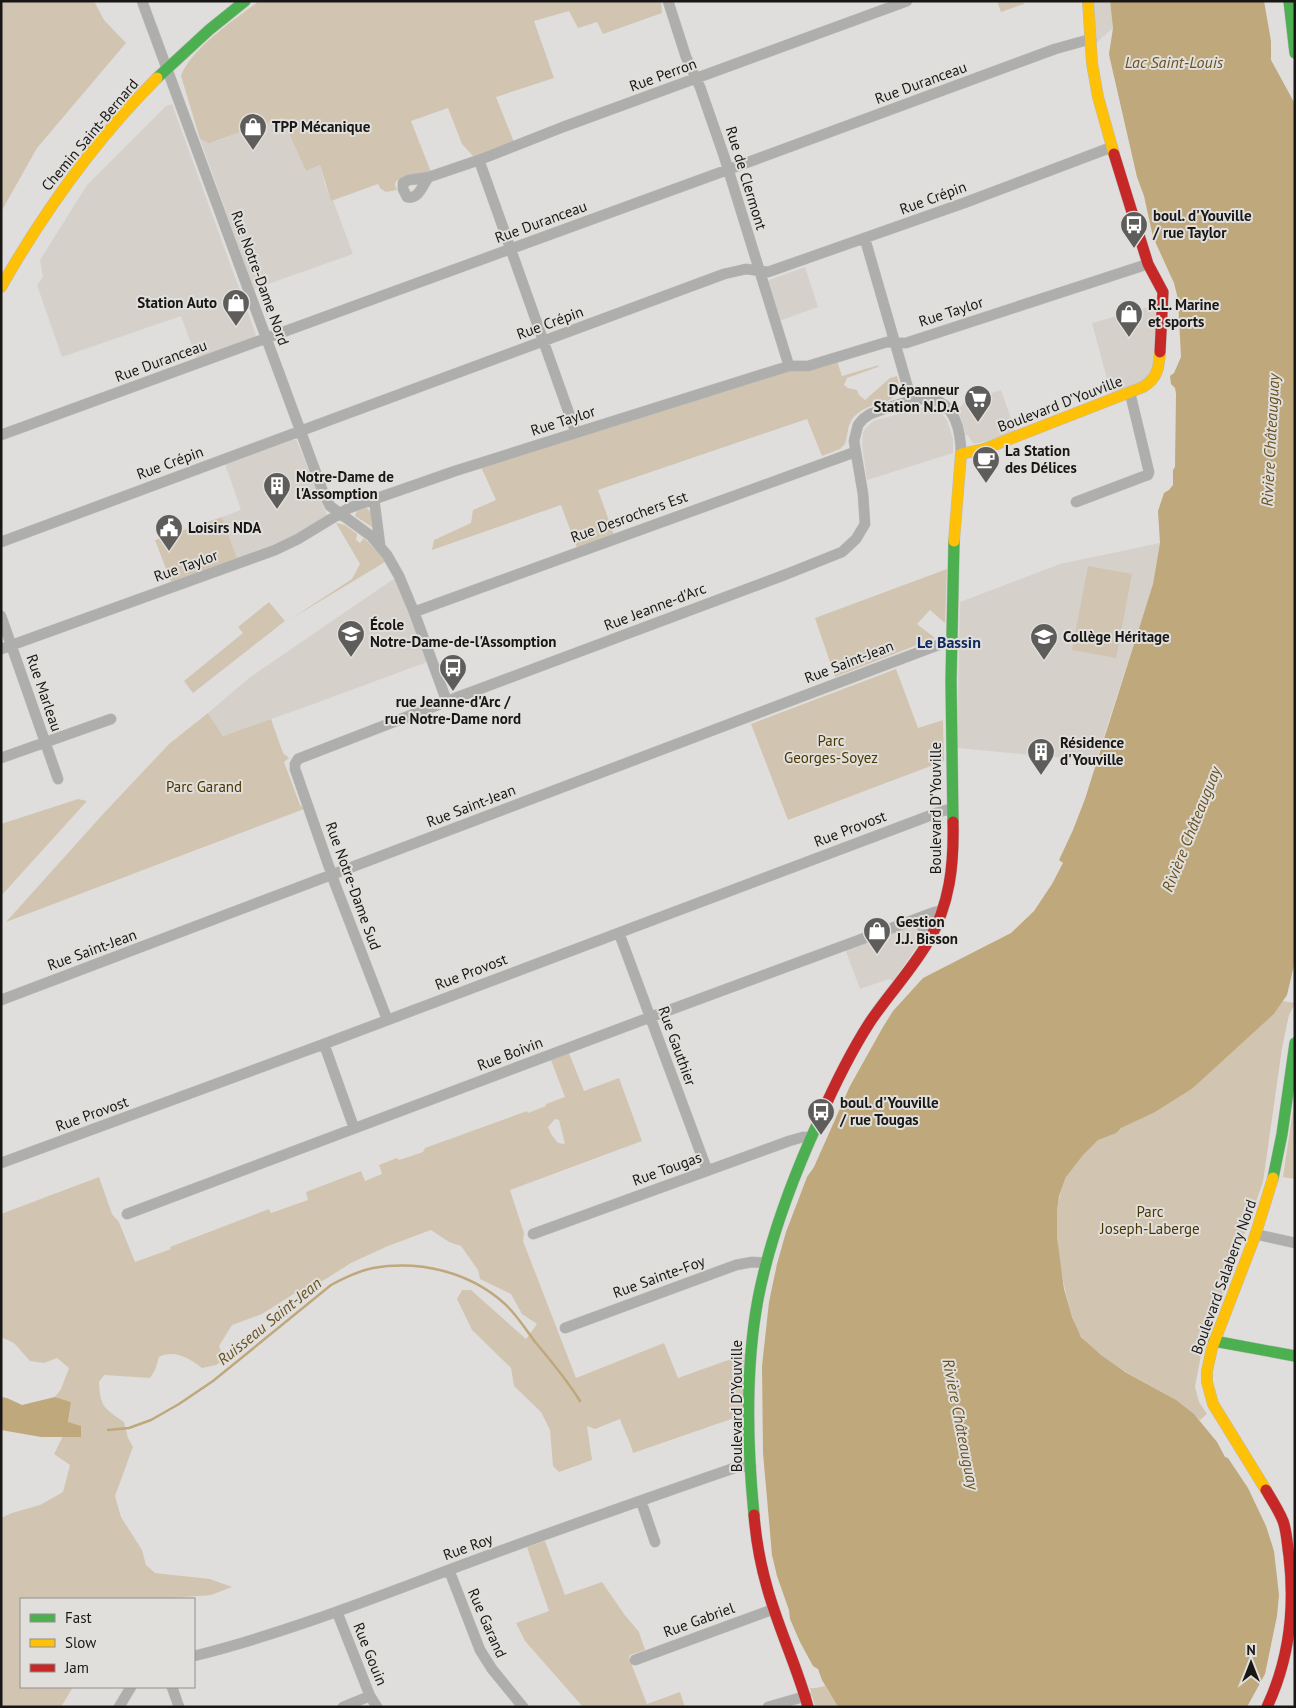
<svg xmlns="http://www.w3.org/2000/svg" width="1296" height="1708" viewBox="0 0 1296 1708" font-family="'PT Sans',sans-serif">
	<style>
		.built { fill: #d5d0ca }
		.green { fill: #d1c5b1; fill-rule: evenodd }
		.water { fill: #bea87c }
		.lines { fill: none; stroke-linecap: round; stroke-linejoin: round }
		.stream { stroke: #bea87c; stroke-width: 2.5 }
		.street-casing { stroke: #bbbab9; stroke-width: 11 }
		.fast-casing { stroke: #bbbab9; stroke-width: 12 }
		.slow-casing { stroke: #bbbab9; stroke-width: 12 }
		.jam-casing { stroke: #bbbab9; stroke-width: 12 }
		.street { stroke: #aeaeac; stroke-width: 10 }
		.fast { stroke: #4caf50; stroke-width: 11 }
		.slow { stroke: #ffc107; stroke-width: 11 }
		.jam { stroke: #c62828; stroke-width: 11 }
		.labels { text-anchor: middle; stroke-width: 4; stroke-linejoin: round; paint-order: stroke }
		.street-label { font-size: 15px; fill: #181716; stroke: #e1dfdb }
		.poi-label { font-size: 15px; font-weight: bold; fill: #181716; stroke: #e1dfdb; text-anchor: start }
		.park-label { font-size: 15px; fill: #4a3500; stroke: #e1dfdb }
		.water-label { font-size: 16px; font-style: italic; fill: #695223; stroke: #e1dfdb }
		.neighbourhood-label { font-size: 16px; font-weight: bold; fill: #132a60; stroke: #e1dfdb }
	</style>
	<rect width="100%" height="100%" fill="#e0dedc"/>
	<path class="built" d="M1093,1H1110L1113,28L1096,43Z
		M172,104L256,335L254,338L197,360L181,316L62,357L37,285L43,277L40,260L87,185L166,106Z
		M282,118L306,171L320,165L325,185L331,200H333L353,254L254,289L200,139L205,141H216Z
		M805,267L818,307L779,321L768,283L769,280Z
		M1156,305L1154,366L1146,380L1111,394L1092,323Z
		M1001,390L1016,433L975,444L972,442L968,435H966L961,418L956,409L962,406L964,402Z
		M924,407L934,408L942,414L947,420L953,439V453L867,480L862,445L863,433L865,429L873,421Z
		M293,439L297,441L327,515L320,521L287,539L237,558L222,517L241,510L225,464Z
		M1160,543L1153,584L1096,761L957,748L960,602L1060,564Z
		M395,578L427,662L311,705L223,736L208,713L249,678Z
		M907,928L908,930L914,929L918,931L922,939L893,981L889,979L860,989L845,949Z"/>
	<path class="green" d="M1,1H94L104,20L126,43L37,148L1,212Z
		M259,1H661L662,13L603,34L597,22L578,28L569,11L534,21L554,78L496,97L514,142L474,157L462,144L448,108L411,121L431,172L403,178L396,181L395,185L397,190L386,192L381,189L378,184L331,201L320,165L306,171L282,118L209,143L200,139L181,76C190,49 237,18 259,1Z
		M997,1H1023L1024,4L1001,12Z
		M837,361L842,376L879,365L878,367L847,378L844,385L848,388L857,390L859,395L865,400L890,378L897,376C907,410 871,396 853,418C847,426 848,435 845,444L840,449L822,456L807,419L598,490L614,535L577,548L561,505L432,550L434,540L471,523L473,510L496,500L481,467L788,371H808Z
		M367,508L371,513L372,527L355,516L357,511Z
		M222,517L237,558L171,582L155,540Z
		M336,523L345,525L357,534L356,540L360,543L364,538L377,551L385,562L289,620L352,579L360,564Z
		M1088,566L1132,574L1116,658L1072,650Z
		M947,569L945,623L930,610L917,624L935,638L835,677L815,618Z
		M269,602L285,621L193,693L184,681L243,633L238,627Z
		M896,669L918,728L943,720L944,761L788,820L751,724Z
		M208,713L223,736L271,719L283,753L289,758L284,762L300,805L304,809L6,922L104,813L169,744Z
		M78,799L87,801L1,896V824Z
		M1283,1001L1295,1003L1289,1015L1282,1048L1263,1182L1201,1355L1195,1387L1199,1402L1207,1414L1200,1420C1172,1392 1132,1380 1101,1355C1095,1350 1087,1344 1082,1337C1066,1317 1054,1237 1057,1211C1058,1200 1061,1189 1066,1178C1071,1167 1088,1148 1098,1140C1105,1135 1114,1134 1121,1128L1193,1088L1274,1014Z
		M569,1053L584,1091L619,1078L642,1141L510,1190L524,1233L523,1241L576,1378L664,1343L678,1378L745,1354L743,1415L633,1453C630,1441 624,1431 620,1419L595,1429L587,1426L592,1460L559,1472L553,1466L550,1430L541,1412L514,1386L511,1368L472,1330L457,1299L462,1290H471L526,1339L537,1324L522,1314L511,1294L480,1279L478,1270L461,1246L449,1242L431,1230L388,1246L351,1263L324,1280L297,1292L262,1314L232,1325L219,1346L224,1360L216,1365L202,1368C190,1359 175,1349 159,1357L155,1370L150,1378L104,1375L99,1382C100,1407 104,1408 124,1422L128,1438L133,1447L115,1496L121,1517L142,1550L146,1565L155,1573L210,1579L232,1587L211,1595L160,1599H21V1687H73L61,1707H1V1518L12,1513L40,1505L63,1492L70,1465L54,1454L63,1436L81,1437V1426L68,1423L71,1402L55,1397L61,1389L69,1368L57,1358L44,1363L30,1361L14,1343L1,1337V1214L99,1177L112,1214L119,1222L135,1262L171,1249L170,1247L269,1209L271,1213L308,1200L306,1192L361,1171L365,1181L382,1174L379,1165L397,1158L399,1160L423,1152L425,1148L527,1111L528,1113L546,1106V1104L565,1097L551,1060ZM555,1119L559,1120L565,1144L558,1143L551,1134L548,1127Z
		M1295,1096V1179L1283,1177Z
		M545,1541L565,1595L602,1582L624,1614L639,1632L645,1650L630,1655L629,1658L647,1704L680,1692L685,1707H583L525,1641L516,1623L549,1611L527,1547Z
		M825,1686L838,1707H815L810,1688H816Z"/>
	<path class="water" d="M1110,1H1264L1271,41V60L1295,104V961L1287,995L1274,1014L1193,1088L1155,1112L1121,1128L1116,1133L1098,1140L1083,1155L1066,1177L1059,1196L1057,1211V1237L1064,1289L1072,1317L1081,1337L1101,1355L1125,1372L1176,1400L1194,1414L1217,1442L1225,1457L1228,1458L1248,1488L1266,1526L1274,1551L1279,1595L1277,1616L1265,1674L1247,1707H838L822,1680L818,1669L813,1666L800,1642L790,1619L789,1610L777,1576L772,1555L763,1453L762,1366L769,1302L777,1264L786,1232L807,1177L814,1167L850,1086L883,1027L893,1011L923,978L1011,933L1034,911L1052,884L1063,863L1059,860L1073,830L1085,799L1153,584L1160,543L1158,511L1164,493L1169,490L1173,485V470L1175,467L1176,394L1175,388L1171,384L1170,376L1174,373L1181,357L1178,299L1174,283L1153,237L1144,196L1137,177L1110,59L1109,54L1113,28Z
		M1,1397L7,1398L22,1405L55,1397L71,1402L68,1422L81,1426V1437H41L1,1430Z"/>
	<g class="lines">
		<path class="stream" d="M108,1430L129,1428L151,1420L179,1404L213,1381L331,1285C344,1278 358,1271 373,1268C420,1260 470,1272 505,1304C517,1315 526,1330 536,1343C552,1362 567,1380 580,1401"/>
		<defs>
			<path id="street" d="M142,1L323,492L330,506L371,536L387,555L399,576L414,612L447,702
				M668,1L686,57L700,87L724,156L789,366
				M479,160L576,433
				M429,177C422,185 419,200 407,197L403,189V183L409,180L429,177L479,160L563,127L907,1
				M865,239L912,402
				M1,435L716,174L1055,49L1091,39
				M374,499L380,545
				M1076,502L1142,477L1148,475L1149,472L1130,393
				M1,542L724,274L746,269L768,272L964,203L1112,147
				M414,612L855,452
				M1,616L58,779
				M1,649L275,550L298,539L349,508L455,471L789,366H808L887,342L906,343L1148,264
				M1,758L111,719
				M908,923L919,924L932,937
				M619,933L707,1170
				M1,1000L930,648L944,643H951
				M387,1019L335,884L295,769V764L298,759L458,697L787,574L842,552L856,539L865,524L863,494L854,441L858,425L863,419L870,414C883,409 918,397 930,399C956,403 961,433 961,454
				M324,1044L354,1128
				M1,1163L324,1044L897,828L942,811L952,809
				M127,1214L640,1021L935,912L943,910
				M533,1234L789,1141L803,1137H812
				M1255,1234L1295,1243
				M565,1328L736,1265L752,1262L766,1263
				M641,1501L655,1542
				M449,1570L480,1650L492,1669L523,1707
				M337,1612L370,1696L377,1707
				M194,1656C286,1633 374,1598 462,1565C553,1531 645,1499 737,1467L751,1466
				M635,1660L774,1609
				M172,1687L179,1707
				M119,1707L131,1687
				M343,1707L370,1696
				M768,1707L806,1696"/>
			<path id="fast" d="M1289,1L1295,53
				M157,78L209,30L245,1
				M953,822L951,681L954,541
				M1273,1178L1282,1134L1295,1043
				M1214,1341L1295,1356
				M754,1515C747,1444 745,1369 758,1299C770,1237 793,1177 819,1120"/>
			<path id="slow" d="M1088,1L1092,63L1098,97L1114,154
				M1,287C45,210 95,140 157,78
				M954,541L961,454L984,449L1143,387C1158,378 1159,367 1160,352
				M1266,1490L1213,1404L1207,1382V1371L1212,1348L1255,1236L1273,1178"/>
			<path id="jam" d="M1114,154L1148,264L1163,292L1160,352
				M819,1120C834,1086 850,1053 870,1022C888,995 911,971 928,942C950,905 954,864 953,822
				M1266,1490C1272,1500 1279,1511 1283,1521C1287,1532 1287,1544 1289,1556C1295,1607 1289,1660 1267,1707
				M754,1515C756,1539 760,1563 767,1587C778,1628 797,1666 808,1707"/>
		</defs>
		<use href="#street" class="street-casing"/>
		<use href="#fast" class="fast-casing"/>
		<use href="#slow" class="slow-casing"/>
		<use href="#jam" class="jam-casing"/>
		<use href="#street" class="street"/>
		<use href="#fast" class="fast"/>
		<use href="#slow" class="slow"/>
		<use href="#jam" class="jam"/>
	</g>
	<defs>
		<symbol id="shop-pin" viewBox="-11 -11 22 30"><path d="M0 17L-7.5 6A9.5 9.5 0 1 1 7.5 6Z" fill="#5e5d5b" stroke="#e1dfdb"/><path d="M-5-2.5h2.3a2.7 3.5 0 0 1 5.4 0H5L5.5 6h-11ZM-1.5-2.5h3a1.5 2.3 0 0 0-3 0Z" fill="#fff"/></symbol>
		<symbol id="bus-pin" viewBox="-11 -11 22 30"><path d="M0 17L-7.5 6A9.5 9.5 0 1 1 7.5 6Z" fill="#5e5d5b" stroke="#e1dfdb"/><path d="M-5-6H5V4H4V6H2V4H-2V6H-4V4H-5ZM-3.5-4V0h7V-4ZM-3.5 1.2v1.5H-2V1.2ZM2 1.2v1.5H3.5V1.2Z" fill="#fff"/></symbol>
		<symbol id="supermarket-pin" viewBox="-11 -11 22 30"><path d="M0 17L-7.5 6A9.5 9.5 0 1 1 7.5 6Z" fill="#5e5d5b" stroke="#e1dfdb"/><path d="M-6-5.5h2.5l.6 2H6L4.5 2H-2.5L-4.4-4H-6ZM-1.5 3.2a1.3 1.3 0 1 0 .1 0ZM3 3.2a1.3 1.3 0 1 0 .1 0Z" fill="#fff"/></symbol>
		<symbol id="cafe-pin" viewBox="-11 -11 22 30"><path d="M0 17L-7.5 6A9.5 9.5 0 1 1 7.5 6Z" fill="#5e5d5b" stroke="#e1dfdb"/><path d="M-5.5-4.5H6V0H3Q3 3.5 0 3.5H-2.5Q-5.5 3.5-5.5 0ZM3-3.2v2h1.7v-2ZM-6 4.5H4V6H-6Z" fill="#fff"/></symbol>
		<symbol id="building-pin" viewBox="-11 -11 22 30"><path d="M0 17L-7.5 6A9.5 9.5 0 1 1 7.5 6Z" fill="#5e5d5b" stroke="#e1dfdb"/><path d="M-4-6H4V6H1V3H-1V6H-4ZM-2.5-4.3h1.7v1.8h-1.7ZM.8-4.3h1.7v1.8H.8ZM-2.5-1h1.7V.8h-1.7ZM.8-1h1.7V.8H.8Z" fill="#fff"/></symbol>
		<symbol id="civic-pin" viewBox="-11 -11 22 30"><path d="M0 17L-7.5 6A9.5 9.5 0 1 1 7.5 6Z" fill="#5e5d5b" stroke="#e1dfdb"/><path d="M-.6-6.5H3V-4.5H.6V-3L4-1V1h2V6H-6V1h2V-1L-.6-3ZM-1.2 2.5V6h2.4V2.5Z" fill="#fff"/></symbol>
		<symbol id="school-pin" viewBox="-11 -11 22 30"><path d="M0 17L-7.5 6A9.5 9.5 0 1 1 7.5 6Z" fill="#5e5d5b" stroke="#e1dfdb"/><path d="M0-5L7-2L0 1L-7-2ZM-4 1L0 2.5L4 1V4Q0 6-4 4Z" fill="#fff"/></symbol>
	</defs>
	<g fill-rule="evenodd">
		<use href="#shop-pin" x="237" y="111" width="32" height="43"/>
		<use href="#bus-pin" x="1118" y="209" width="32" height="43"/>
		<use href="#shop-pin" x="220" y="287" width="32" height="43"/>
		<use href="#shop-pin" x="1113" y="298" width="32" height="43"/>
		<use href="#supermarket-pin" x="962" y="383" width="32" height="43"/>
		<use href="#cafe-pin" x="970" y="444" width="32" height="43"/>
		<use href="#building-pin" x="261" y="470" width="32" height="43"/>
		<use href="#civic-pin" x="153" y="512" width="32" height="43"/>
		<use href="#school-pin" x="335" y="618" width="32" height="43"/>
		<use href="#school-pin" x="1028" y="621" width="32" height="43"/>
		<use href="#bus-pin" x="437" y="652" width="32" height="43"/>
		<use href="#building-pin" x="1025" y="736" width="32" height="43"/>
		<use href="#shop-pin" x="861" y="915" width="32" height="43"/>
		<use href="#bus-pin" x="805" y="1096" width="32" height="43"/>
	</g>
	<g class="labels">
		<g class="street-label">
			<text transform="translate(663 75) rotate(-20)" y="5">Rue Perron</text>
			<text transform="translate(921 83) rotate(-20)" y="5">Rue Duranceau</text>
			<text transform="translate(90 135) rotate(-50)" y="5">Chemin Saint-Bernard</text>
			<text transform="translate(746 178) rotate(73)" y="5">Rue de Clermont</text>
			<text transform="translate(933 198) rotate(-20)" y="5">Rue Crépin</text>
			<text transform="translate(541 222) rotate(-20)" y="5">Rue Duranceau</text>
			<text transform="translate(260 278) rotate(70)" y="5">Rue Notre-Dame Nord</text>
			<text transform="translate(951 312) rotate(-18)" y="5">Rue Taylor</text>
			<text transform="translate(550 323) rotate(-20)" y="5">Rue Crépin</text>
			<text transform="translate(161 361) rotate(-20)" y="5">Rue Duranceau</text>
			<text transform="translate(1060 404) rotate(-21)" y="5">Boulevard D'Youville</text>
			<text transform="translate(563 421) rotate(-18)" y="5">Rue Taylor</text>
			<text transform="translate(170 463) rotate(-20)" y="5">Rue Crépin</text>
			<text transform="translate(629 517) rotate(-20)" y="5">Rue Desrochers Est</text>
			<text transform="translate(186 566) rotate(-20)" y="5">Rue Taylor</text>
			<text transform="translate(655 607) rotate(-21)" y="5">Rue Jeanne-d'Arc</text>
			<text transform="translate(849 662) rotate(-21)" y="5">Rue Saint-Jean</text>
			<text transform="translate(44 693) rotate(71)" y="5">Rue Marleau</text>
			<text transform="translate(471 806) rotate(-21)" y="5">Rue Saint-Jean</text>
			<text transform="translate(936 808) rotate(-90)" y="5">Boulevard D'Youville</text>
			<text transform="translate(850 829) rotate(-21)" y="5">Rue Provost</text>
			<text transform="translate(353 886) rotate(70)" y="5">Rue Notre-Dame Sud</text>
			<text transform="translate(92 950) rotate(-20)" y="5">Rue Saint-Jean</text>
			<text transform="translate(471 972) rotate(-21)" y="5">Rue Provost</text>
			<text transform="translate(677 1046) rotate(70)" y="5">Rue Gauthier</text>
			<text transform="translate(510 1054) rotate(-21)" y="5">Rue Boivin</text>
			<text transform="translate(92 1114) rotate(-20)" y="5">Rue Provost</text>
			<text transform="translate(667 1169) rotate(-20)" y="5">Rue Tougas</text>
			<text transform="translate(659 1277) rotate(-20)" y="5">Rue Sainte-Foy</text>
			<text transform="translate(1224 1277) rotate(-70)" y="5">Boulevard Salaberry Nord</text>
			<text transform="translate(737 1406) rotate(-90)" y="5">Boulevard D'Youville</text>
			<text transform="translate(468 1547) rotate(-20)" y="5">Rue Roy</text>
			<text transform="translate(699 1620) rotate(-20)" y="5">Rue Gabriel</text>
			<text transform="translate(487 1623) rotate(66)" y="5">Rue Garand</text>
			<text transform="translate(370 1654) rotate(68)" y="5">Rue Gouin</text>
		</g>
		<g class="poi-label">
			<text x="272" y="132">TPP Mécanique</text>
			<text x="1153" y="221">boul. d'Youville<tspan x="1153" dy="17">/ rue Taylor</tspan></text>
			<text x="217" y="308" text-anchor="end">Station Auto</text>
			<text x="1148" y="310">R.L. Marine<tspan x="1148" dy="17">et sports</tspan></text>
			<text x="959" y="395" text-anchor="end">Dépanneur<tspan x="959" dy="17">Station N.D.A</tspan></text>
			<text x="1005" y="456">La Station<tspan x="1005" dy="17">des Délices</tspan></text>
			<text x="296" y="482">Notre-Dame de<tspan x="296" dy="17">l'Assomption</tspan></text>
			<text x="188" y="533">Loisirs NDA</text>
			<text x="370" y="630">École<tspan x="370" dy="17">Notre-Dame-de-l'Assomption</tspan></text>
			<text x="1063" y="642">Collège Héritage</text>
			<text x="453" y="707" text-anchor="middle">rue Jeanne-d'Arc /<tspan x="453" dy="17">rue Notre-Dame nord</tspan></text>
			<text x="1060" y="748">Résidence<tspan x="1060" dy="17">d'Youville</tspan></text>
			<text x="896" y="927">Gestion<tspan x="896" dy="17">J.J. Bisson</tspan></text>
			<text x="840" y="1108">boul. d'Youville<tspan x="840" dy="17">/ rue Tougas</tspan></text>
		</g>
		<g class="park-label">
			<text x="831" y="746">Parc<tspan x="831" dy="17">Georges-Soyez</tspan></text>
			<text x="204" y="792">Parc Garand</text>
			<text x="1150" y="1217">Parc<tspan x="1150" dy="17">Joseph-Laberge</tspan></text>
		</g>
		<g class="water-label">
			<text x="1174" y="68">Lac Saint-Louis</text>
			<text transform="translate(1270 440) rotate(-87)" y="6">Rivière Châteauguay</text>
			<text transform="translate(1191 829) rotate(-68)" y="6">Rivière Châteauguay</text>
			<text transform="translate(269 1321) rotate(-39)" y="6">Ruisseau Saint-Jean</text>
			<text transform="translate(961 1424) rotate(79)" y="6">Rivière Châteauguay</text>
		</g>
		<g class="neighbourhood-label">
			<text x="949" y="648">Le Bassin</text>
		</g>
	</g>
	<rect width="1296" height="1708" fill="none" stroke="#181716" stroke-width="5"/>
	<rect x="20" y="1598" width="175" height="90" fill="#e1dfdb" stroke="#918f8c"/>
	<rect x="30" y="1614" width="25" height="8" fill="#4caf50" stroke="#918f8c"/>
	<text x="65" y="1623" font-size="15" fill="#181716">Fast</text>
	<rect x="30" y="1639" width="25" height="8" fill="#ffc107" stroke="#918f8c"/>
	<text x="65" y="1648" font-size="15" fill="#181716">Slow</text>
	<rect x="30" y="1664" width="25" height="8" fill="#c62828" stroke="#918f8c"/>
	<text x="65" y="1673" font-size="15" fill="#181716">Jam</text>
	<g transform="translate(1251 1663)" stroke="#e1dfdb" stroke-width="4" paint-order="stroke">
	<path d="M0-4L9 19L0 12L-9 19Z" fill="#181716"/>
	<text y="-8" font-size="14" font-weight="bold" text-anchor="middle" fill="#181716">N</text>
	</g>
</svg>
